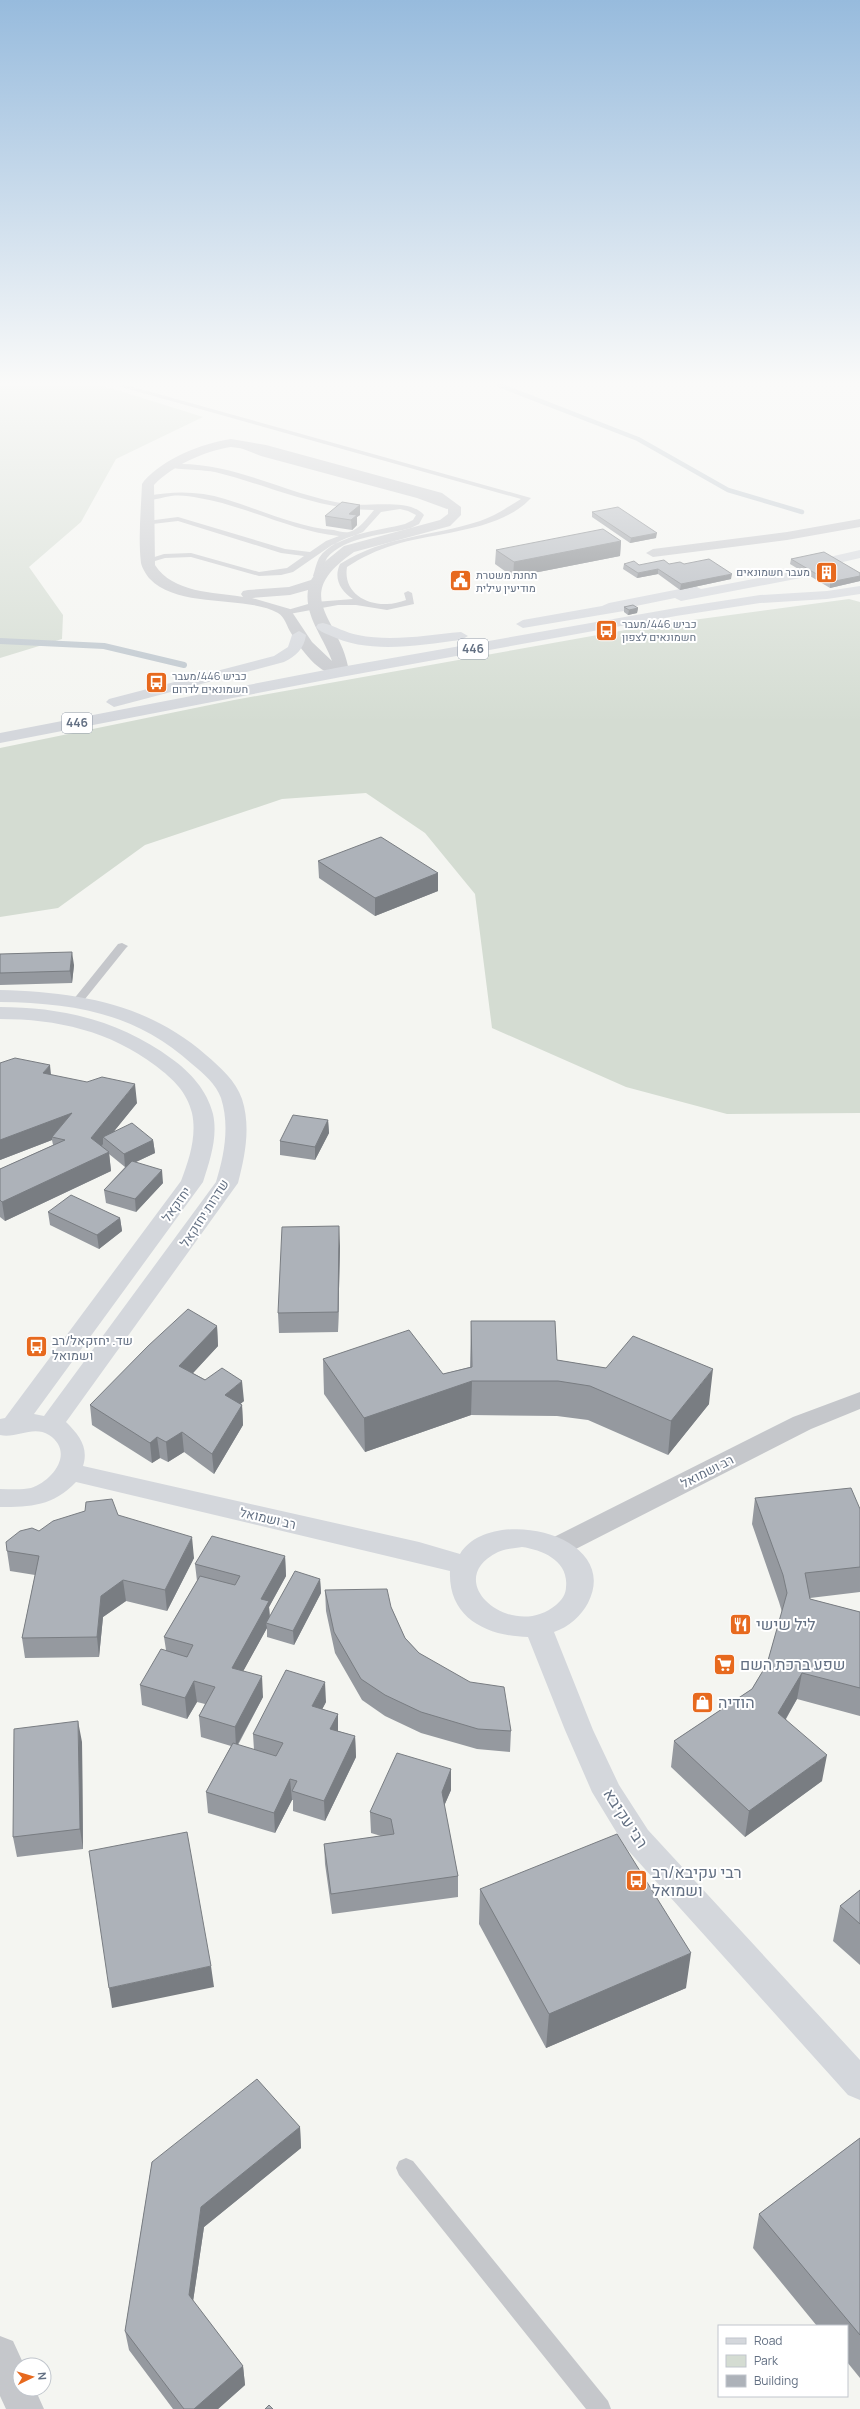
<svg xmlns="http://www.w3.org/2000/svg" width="860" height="2409" viewBox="0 0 860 2409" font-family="Manrope,Heebo,sans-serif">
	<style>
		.green { fill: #d4dcd2 }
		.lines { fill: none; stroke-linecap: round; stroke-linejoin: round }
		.stream-far1 { stroke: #bdc6cd; stroke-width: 4.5 }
		.stream { stroke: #bdc6cd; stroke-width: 6 }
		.lane { fill: #c5c7cb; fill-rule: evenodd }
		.street { fill: #c5c7cb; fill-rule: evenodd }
		.secondary { fill: #d4d7dc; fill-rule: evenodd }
		.primary { fill: #d4d7dc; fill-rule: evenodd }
		.wall { fill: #95999f }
		.shaded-wall { fill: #797d82 }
		.building { fill: #adb2b9; stroke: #797d82 }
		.labels { text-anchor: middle; stroke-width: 4; stroke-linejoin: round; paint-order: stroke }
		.far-poi-label { font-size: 11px; fill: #637083; stroke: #fff; text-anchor: start }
		.shield { fill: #fff; stroke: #929ba8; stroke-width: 1 }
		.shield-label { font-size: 12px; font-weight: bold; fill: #637083 }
		.street-label { font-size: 13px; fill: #637083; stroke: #fff }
		.poi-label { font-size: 13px; fill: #637083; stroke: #fff; text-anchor: start }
		.near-poi-label { font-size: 16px; fill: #637083; stroke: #fff; text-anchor: start }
		.near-street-label { font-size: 16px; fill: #637083; stroke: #fff }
	</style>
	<rect width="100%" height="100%" fill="#f4f5f1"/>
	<path class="green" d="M0,385H101L203,417L116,459L81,522L29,567L63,615L62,639L0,658Z
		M849,599L860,602V1113L727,1114L626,1087L492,1028L475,894L425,833L366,793L282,799L145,845L58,908L0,917V748L234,700L648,626Z"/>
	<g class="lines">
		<path class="stream-far1" d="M499,385L638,439L728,490L802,512"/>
		<path class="stream" d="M0,641L104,646L184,665"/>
		<path class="lane" d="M114,385H126L531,498C500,532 435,532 394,545C377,550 362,557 347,567C343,591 364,605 387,604C393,604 400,602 406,600L404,593L408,591L412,593L414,604L387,610L356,605H338L284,615V611L315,602L353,599C341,591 333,579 340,564C386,535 431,537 480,521C495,516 508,507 521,499Z
			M238,443L423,494L454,507L447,509L417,498L261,456L238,447Z
			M181,464C238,464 291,496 347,504C369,507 410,498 424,515L419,524L411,528C385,535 345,536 327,558C324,563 323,570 321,576L317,578L313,576C315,570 316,564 319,558C336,533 379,531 405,524L413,520L416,515L408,511L400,509L381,512L363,532L332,545L293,572L281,575L259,576L191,557L165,558L145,564V560L164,554L191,553L259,572L287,568L304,556L281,553L178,521L144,525V521H147L178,517L285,549L310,552L326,541L339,536C290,531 247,506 199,498C190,496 180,495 171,496C163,497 153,501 144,500V496H147C174,491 199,491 225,499C262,510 296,527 334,530C338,531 344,533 349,532C359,530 367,518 374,510C319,510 268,485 215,472C207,470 170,469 167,467Z
			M122,943L128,946L126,948L81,1004H73L71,1002L73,1000L118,944Z
			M406,2158L413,2161L608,2401L611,2409H586L399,2175L396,2168L399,2161Z"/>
		<path class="street" d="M231,439L266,445L442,493L461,507V515L450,526L354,552C287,598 342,618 349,672L346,675C323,681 301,650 291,633C287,627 285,617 278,613C247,595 178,609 150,579C147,576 142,568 141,563C138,538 141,510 142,484L144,481C165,458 200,444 231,439ZM231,447L261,451L432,499L448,508V514L440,520L344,546L322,564L311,580L289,587L248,590L243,591L241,594L243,597C213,592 173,593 155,565L154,485C173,465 205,451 231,447ZM308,590C304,616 324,638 332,661L312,642L290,609L252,598L290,595Z
			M860,519V527L787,540L653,557L646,553L653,549L787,532Z
			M860,1392V1409L811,1429L566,1554L557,1557L548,1554L544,1547L548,1540L793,1417Z
			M0,2336L13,2341L24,2365H20V2389H35L44,2409H6L0,2396Z"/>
		<path class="secondary" d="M0,990C76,992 147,1003 206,1055C220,1067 236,1081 242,1099C251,1127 245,1156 238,1183L66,1422C79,1435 89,1447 83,1466L419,1542L460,1554C490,1504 623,1534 588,1603C581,1616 569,1627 554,1632L593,1730L619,1785L648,1830L860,2060V2100L848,2095L626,1848L592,1792L565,1730L528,1637C487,1636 448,1618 450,1571L76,1482C53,1506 31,1507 0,1507V1489C10,1489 22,1490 31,1488C53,1481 75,1452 49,1435C33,1425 16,1439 0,1435V1419L5,1418L181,1181C189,1160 197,1136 192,1113C187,1092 173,1079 156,1066C110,1031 57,1019 0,1019V1007C62,1007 121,1021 172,1059C190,1072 207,1090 213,1114C218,1137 210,1160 203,1182L34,1414L44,1416L216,1182C224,1156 230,1126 221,1098C216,1084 204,1074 192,1064C136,1013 74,1003 0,1002ZM522,1547C543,1550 569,1561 566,1587C566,1594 562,1600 556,1605C512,1642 439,1581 498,1552C505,1549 515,1548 522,1547Z"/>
		<path class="primary" d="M860,550V558L830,565L823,561L825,558Z
			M806,569L811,570L813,573L811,576L681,601L675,598L631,607L624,611L523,628L516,624L523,620L602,606L609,603L695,586L701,589Z
			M860,586V594L827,599L760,603L676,616L341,677L0,743V733L341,667L676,608L760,595L827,591Z
			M323,623C335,626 346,633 358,635C392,642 427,635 461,632L468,636L461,640C418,645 370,655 329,635C324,633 319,631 316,627L318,624Z
			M299,631L306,635C304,649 296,656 284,662L114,707L106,702L109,699L274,656L288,647L292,635Z"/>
	</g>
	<path class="wall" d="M360,505V515L357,517V525L352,530L326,526L325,516Z
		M592,512L656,538L630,543L592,517Z
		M621,541L620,556L513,577L495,564L496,550Z
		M791,559L860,573V581L830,588L790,564Z
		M624,564L639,565L669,564H684L731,579L680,590L658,574L637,578L623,569Z
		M624,607L638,608L637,613L628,615L624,612Z
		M318,861L438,873V891L375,916L319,878Z
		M0,954L74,965L72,983L0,985Z
		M0,1063L51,1075L137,1103L114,1131L153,1140L155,1153L136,1162L163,1183L136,1212L106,1203L104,1190L125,1167L109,1154L111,1171L5,1221L0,1217V1169L53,1145L52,1140L0,1160Z
		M328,1120L329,1133L315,1160L280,1155V1141Z
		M48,1212L120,1218L122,1231L99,1249L50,1225Z
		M340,1246L338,1332L279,1333L278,1313Z
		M471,1321L557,1360L606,1368L709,1404L668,1455L588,1420L557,1416L471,1415L365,1452L324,1394L323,1359L443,1374L470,1367Z
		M217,1326L218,1346L193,1373L244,1401L240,1404L242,1405L243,1425L214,1474L184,1452L168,1462L160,1458L152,1463L92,1425L90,1405Z
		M755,1498L860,1509V1592L810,1598V1599L860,1612V1716L797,1699L786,1719L822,1781L745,1837L671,1767L674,1741L752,1689L767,1664L782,1612L779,1602L752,1524Z
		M118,1515L194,1558L167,1611L126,1601L103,1617L99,1657L25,1658L22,1638L35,1575L10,1571L7,1551L39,1531Z
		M285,1556L286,1576L269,1607L270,1617L320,1579L321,1593L294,1645L267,1637V1628L243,1671L263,1697L238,1745L254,1750L253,1734L326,1702L322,1709L338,1714V1731L355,1736L356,1757L325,1821L293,1811V1800H292L275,1833L208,1813L206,1792L231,1746L201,1737L199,1716L205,1704L197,1702L187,1719L142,1705L140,1685L166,1650L164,1637L197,1581L195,1564Z
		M325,1590L391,1607L405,1638L419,1653L511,1731L510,1752L477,1749L421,1733L385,1716L362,1700L335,1653L326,1611Z
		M82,1742L83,1849L17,1857L13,1837Z
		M451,1769V1790L444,1806L458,1876V1897L332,1914L325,1864L324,1844L381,1836L371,1833L370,1812Z
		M480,1889L686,1988L546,2048L479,1924Z
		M860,1890V1965L833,1941L840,1906Z
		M300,2127L301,2148L204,2227L193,2301L243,2366L245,2385L218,2409H173L129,2350L125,2331L152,2162Z
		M860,2138V2378L847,2362V2326H817L753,2248L759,2214Z"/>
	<path class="shaded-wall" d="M360,505V515L357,517V525L352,530L351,520L349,514Z
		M657,533L656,538L630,543L631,538Z
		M621,541L620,556L513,577L514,562Z
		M658,569V574L637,578L638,573Z
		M732,574L731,579L680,590L681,584Z
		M860,576V581L830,588V582Z
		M638,608L637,613L628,615L629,610Z
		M438,873V891L375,916V898Z
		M72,952L74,965L72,983L70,971Z
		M50,1065L52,1084L43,1073Z
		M135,1084L137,1103L107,1140L103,1137V1144L93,1157L91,1138Z
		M72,1113L52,1137V1140L0,1160V1140Z
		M328,1120L329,1133L315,1160V1147Z
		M153,1140L155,1153L125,1167L124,1154Z
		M109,1152L111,1171L5,1221L2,1202Z
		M162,1170L163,1183L136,1212L135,1199Z
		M120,1218L122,1231L99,1249L97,1235Z
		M339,1226L340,1246L338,1332V1312Z
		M217,1326L218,1346L181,1386L179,1366Z
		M713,1369L709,1404L668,1455L671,1421Z
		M242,1381L244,1401L227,1415L225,1395Z
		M472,1381L471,1415L365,1452L364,1418Z
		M242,1405L243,1425L214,1474L212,1454Z
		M182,1432L184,1452L168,1462L166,1442Z
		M157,1437L160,1458L152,1463L150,1443Z
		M192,1537L194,1558L167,1611L165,1590Z
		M285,1556L286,1576L269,1607L270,1622L266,1623L267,1628L234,1688L232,1668L261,1599Z
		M320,1579L321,1593L294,1645L293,1631Z
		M123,1580L126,1601L103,1617L99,1657L97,1637L101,1596Z
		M802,1673L797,1699L774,1739L778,1713Z
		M262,1676L263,1697L236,1747L235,1727Z
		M194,1681L197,1702L187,1719L185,1698Z
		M325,1682L326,1702L313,1727L312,1706Z
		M338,1714V1734L330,1729Z
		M78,1721L82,1742L83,1849L80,1829Z
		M355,1736L356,1757L325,1821L324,1801Z
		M827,1755L822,1781L745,1837L749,1811Z
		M451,1769V1790L441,1813L442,1792Z
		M290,1779L292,1800L275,1833L274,1813Z
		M691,1953L686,1988L546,2048L549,2014Z
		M211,1966L214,1987L112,2008L109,1988Z
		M300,2127L301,2148L204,2227L191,2315L189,2295L201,2207Z
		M243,2366L245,2385L218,2409H194Z"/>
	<path class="building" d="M342,502L360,505L349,514L357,515L351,520L325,516Z
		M618,507L657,533L631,538L592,512Z
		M603,529L621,541L514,562L496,550Z
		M824,552L860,573V576L830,582L791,559Z
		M709,559L732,574L681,584L658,569L638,573L624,564L634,561L639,565L664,560L669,564L680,562L684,564Z
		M633,605L638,608L629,610L624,607Z
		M381,837L438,873L375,898L318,861Z
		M72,952L70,971L0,973V954Z
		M15,1058L50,1065L43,1073L87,1082L102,1077L135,1084L91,1138L109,1152L2,1202L0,1200V1169L65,1140L52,1137L72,1113L0,1140V1063Z
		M293,1115L328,1120L315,1147L280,1141Z
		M132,1123L153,1140L124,1154L103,1137Z
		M132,1161L162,1170L135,1199L104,1190Z
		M71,1195L120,1218L97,1235L48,1212Z
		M339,1226L338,1312L278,1313L282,1227Z
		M188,1309L217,1326L179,1366L205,1380L222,1368L242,1381L225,1395L242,1405L212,1454L182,1432L166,1442L157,1437L150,1443L90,1405L148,1346Z
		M471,1321H555L557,1360L606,1368L633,1336L713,1369L671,1421L590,1386L558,1381H472L364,1418L323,1359L409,1330L443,1374L472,1367Z
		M851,1488L860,1509V1567L805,1573L810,1599L860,1612V1688L802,1673L778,1713L827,1755L749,1811L674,1741L752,1689L767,1664L787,1593L783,1575L755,1498Z
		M112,1499L118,1515L192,1537L165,1590L123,1580L101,1596L97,1637L22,1638L39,1556L7,1551L6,1542L20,1531L32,1528L39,1531L53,1521L85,1511L86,1502Z
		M212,1536L285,1556L261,1599L269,1601L232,1668L262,1676L235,1727L199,1716L215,1687L194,1681L185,1698L140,1685L161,1649L187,1657L193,1645L164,1637L200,1576L235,1585L240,1576L195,1564Z
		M295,1571L320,1579L293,1631L266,1623Z
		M387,1589L391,1607L405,1638L419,1653L470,1682L504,1687L511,1731L478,1729L421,1712L385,1695L361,1679L334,1632L325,1590Z
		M286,1670L325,1682L312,1706L338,1714L330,1729L355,1736L324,1801L292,1791L297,1781L290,1779L274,1813L206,1792L233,1743L276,1756L283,1743L253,1734Z
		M78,1721L80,1829L13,1837L14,1729Z
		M397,1753L451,1769L442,1792L458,1876L331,1894L324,1844L394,1834L391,1819L370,1812Z
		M187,1832L211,1966L109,1988L89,1851Z
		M617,1834L691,1953L549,2014L480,1889Z
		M860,1890V1924L840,1906Z
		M257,2079L300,2127L201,2207L189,2295L243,2366L194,2409H184L125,2331L152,2162Z
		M860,2138V2335L759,2214Z
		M269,2405L273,2409H265Z"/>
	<linearGradient id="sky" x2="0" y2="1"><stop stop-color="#97bbdd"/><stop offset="0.53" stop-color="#fafaf9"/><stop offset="1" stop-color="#fafaf9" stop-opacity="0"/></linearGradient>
	<rect width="860" height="723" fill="url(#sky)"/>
	<defs>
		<symbol id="building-square" viewBox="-11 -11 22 22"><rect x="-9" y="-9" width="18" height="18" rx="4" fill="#e7691e" stroke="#fff"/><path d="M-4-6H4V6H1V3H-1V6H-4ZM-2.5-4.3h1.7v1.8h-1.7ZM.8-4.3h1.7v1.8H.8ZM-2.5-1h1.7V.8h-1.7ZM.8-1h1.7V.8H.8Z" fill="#fff"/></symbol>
		<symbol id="civic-square" viewBox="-11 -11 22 22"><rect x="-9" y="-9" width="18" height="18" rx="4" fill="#e7691e" stroke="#fff"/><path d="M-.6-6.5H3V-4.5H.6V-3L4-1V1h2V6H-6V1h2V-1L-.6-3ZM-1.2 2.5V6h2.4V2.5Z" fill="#fff"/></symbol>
		<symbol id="bus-square" viewBox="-11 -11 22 22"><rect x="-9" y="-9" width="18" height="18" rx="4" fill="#e7691e" stroke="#fff"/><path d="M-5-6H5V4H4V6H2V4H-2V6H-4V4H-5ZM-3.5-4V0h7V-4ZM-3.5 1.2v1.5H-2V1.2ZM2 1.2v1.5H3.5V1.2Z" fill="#fff"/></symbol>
		<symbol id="restaurant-square" viewBox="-11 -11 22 22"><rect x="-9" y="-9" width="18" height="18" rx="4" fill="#e7691e" stroke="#fff"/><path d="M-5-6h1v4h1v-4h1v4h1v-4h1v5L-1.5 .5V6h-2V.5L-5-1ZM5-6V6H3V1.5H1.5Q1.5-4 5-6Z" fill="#fff"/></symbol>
		<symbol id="supermarket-square" viewBox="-11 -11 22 22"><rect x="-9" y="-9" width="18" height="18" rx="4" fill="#e7691e" stroke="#fff"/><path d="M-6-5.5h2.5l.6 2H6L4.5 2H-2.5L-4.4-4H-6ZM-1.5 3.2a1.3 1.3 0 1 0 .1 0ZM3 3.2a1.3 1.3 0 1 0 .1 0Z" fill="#fff"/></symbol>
		<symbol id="shop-square" viewBox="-11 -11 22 22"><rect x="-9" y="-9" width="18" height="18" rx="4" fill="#e7691e" stroke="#fff"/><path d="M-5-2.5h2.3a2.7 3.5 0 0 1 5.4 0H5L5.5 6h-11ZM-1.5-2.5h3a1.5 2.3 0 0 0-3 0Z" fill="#fff"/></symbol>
	</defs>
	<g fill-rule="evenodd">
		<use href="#building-square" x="814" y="560" width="25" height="25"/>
		<use href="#civic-square" x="448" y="568" width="25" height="25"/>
		<use href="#bus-square" x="594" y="618" width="25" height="25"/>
		<use href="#bus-square" x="144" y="670" width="25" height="25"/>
		<use href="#bus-square" x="24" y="1334" width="25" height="25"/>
		<use href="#restaurant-square" x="728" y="1612" width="25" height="25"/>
		<use href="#supermarket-square" x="712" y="1652" width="25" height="25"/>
		<use href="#shop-square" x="690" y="1690" width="25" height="25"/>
		<use href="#bus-square" x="624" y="1868" width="25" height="25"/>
	</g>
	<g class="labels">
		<g class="far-poi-label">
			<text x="810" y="576" text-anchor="end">מעבר חשמונאים</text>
			<text x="476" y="579">תחנת משטרת<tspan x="476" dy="13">מודיעין עילית</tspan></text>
			<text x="622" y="628">כביש 446/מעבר<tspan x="622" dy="13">חשמונאים לצפון</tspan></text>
			<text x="172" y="680">כביש 446/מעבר<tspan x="172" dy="13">חשמונאים לדרום</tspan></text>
		</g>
		<g class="shield">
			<rect x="458" y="639" width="30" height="20" rx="3"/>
			<rect x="62" y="713" width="30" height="20" rx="3"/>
		</g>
		<g class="shield-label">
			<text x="473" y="653">446</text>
			<text x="77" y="727">446</text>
		</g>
		<g class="street-label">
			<text transform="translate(176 1204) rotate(-54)" y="5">יחזקאל</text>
			<text transform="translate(204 1213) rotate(-57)" y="5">שדרות יחזקאל</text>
			<text transform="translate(707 1471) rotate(-27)" y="5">רב ושמואל</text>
			<text transform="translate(268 1518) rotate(13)" y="5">רב ושמואל</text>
		</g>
		<g class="poi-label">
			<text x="52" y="1345">שד. יחזקאל/רב<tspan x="52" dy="15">ושמואל</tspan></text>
		</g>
		<g class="near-poi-label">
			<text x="756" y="1630">ליל שישי</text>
			<text x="740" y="1670">שפע ברכת השם</text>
			<text x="718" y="1708">הודיה</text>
			<text x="652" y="1878">רבי עקיבא/רב<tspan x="652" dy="18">ושמואל</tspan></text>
		</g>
		<g class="near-street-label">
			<text transform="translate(626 1818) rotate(57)" y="6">רבי עקיבא</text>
		</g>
	</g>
	<rect x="718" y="2325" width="130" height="72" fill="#ffffff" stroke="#c1c6cd"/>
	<rect x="726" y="2338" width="20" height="6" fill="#d4d7dc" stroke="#c1c6cd"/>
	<text x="754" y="2345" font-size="12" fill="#637083">Road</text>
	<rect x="726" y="2355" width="20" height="12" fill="#d4dcd2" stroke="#c1c6cd"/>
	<text x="754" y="2365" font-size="12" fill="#637083">Park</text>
	<rect x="726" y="2375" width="20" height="12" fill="#adb2b9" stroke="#c1c6cd"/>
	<text x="754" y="2385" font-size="12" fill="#637083">Building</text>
	<g transform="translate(32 2377) rotate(85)"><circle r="19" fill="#ffffff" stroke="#c1c6cd"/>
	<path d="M0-3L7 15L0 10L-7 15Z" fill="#e7691e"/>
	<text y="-6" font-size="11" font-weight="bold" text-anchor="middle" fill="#637083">N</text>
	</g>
</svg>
